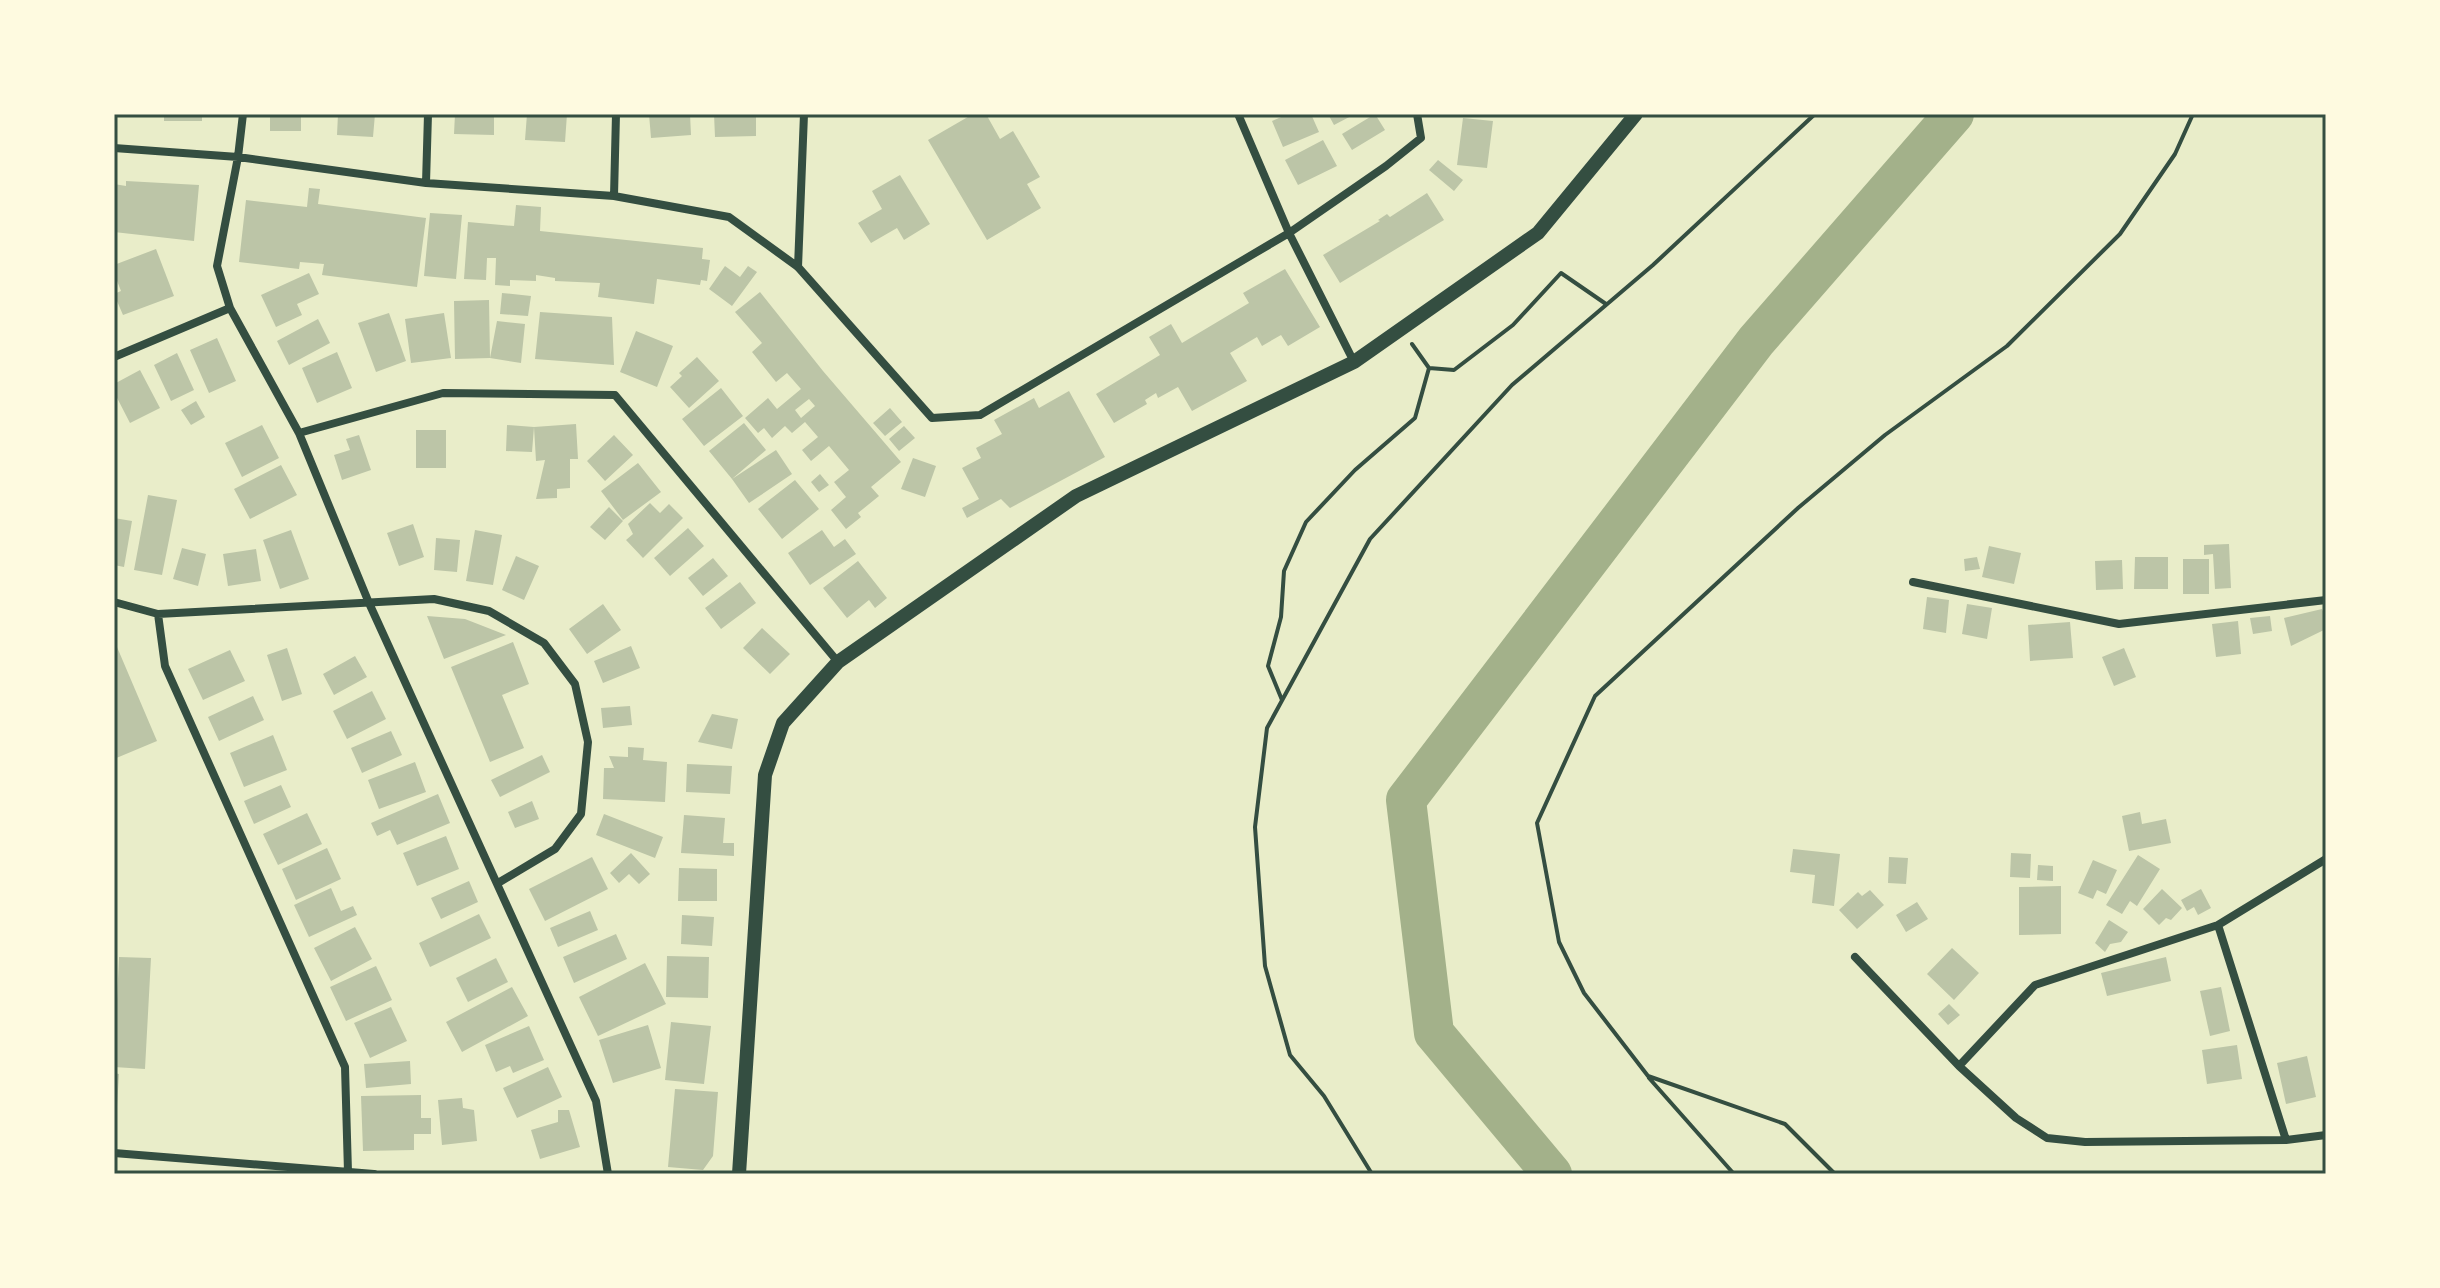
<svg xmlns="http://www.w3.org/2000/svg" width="2440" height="1288" viewBox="0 0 2440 1288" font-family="'DM Sans',sans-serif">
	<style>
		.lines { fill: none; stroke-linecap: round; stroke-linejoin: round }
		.river { stroke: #a3b18a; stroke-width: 40 }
		.building { fill: #bcc5a7; fill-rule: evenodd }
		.path { stroke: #344e41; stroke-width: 4 }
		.minor { stroke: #344e41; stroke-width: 8 }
		.tertiary { stroke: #344e41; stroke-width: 14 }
		.neatline { fill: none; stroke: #344e41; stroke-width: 3 }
	</style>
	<rect width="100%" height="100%" fill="#e9edc9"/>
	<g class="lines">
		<path class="river" d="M1552,1174L1434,1033L1406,800L1756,341L1954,114"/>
	</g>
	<path class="building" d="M164,114H202V121H164Z
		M270,114H301V131H270Z
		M338,114H375L373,137L337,135Z
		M455,114H494V135L454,134Z
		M527,114H567L565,142L525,140Z
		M649,114H690L691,135L651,138Z
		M714,114H756V136L715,137Z
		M973,114H986L1000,139L1013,131L1040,177L1027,184L1041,208L987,240L928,140Z
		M1288,114H1311L1319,132L1283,147L1272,121Z
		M1328,114H1355L1334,125Z
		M1375,114L1385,130L1352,150L1342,134Z
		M1463,118L1493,121L1487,168L1457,165Z
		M1323,140L1337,166L1298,185L1285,160Z
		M1438,160L1463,180L1454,191L1429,170Z
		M900,175L930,224L904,240L897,228L871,243L858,223L882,209L872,191Z
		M126,181L199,185L194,241L114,232V184L126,186Z
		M309,188L320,189L318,204L426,218L417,287L322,275L324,264L300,262L299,269L239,262L246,200L307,207Z
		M1427,193L1444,220L1340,283L1323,255L1380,221L1378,220L1387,214L1390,217Z
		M516,205L541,207L540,231L703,248L702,259L710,260L707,281L701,280L700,285L657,279L654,304L598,297L600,283L555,281V278L536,275V281L510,280V286L495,285L496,258H487L486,280L464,279L468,222L514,226Z
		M430,213L462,215L456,279L424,276Z
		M156,249L174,296L123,315L114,294L121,291L114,273V265Z
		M725,266L740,277L748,266L757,272L732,306L709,289Z
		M1285,269L1320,327L1288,346L1281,335L1262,346L1257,337L1230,353L1247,381L1192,411L1178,387L1158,398L1156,393L1145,400L1147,404L1114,423L1096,394L1160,355L1149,337L1171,324L1182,343L1249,303L1243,293Z
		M309,273L319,294L297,304L302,315L276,327L261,295Z
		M760,292L823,371L901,462L871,487L879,496L858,513L861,517L846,529L831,510L846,497L834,482L849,470L829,446L811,461L802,450L818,437L805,422L792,433L785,426L772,438L764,428L758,433L745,418L768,398L777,409L801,389L787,373L776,382L752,352L762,343L735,312ZM809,399L815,406L801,418L795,410Z
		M502,293L531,296L528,316L500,314Z
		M489,300L490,358L497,321L525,324L521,363L490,358L455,359L454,301Z
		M540,312L612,317L614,365L535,359Z
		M389,313L406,361L376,372L358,323Z
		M444,313L451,358L411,363L405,319Z
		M318,319L330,343L289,365L277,341Z
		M636,331L673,346L657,387L620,372Z
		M217,338L236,381L209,393L190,350Z
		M337,352L352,388L317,403L302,368Z
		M177,353L194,390L171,401L154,365Z
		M697,357L719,381L689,408L670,387L682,376L679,373Z
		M140,370L160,408L130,423L114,392V384Z
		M721,388L743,416L704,446L682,419Z
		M1069,391L1105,457L1010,508L1001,499L967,518L962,508L979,499L962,468L981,458L976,448L1002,434L994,420L1034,398L1039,408Z
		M196,401L205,417L191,425L181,410Z
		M890,408L902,422L885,436L873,423Z
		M744,423L766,450L732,479L776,450L792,474L749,503L732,479L709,451Z
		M576,424L578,459H570V488L557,489V498L536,499L545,460L536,461L534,427L532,452L506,451L507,425L534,427Z
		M262,425L279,458L242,477L225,443Z
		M904,426L915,438L899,451L889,439Z
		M416,430H446V468H416Z
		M359,435L371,470L342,480L334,455L350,450L346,439Z
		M614,435L633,455L605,481L587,461Z
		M913,458L936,466L925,497L901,489Z
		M638,463L661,492L623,520L601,491Z
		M281,465L297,495L250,519L234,489Z
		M820,474L829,485L819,492L811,482Z
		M795,480L819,509L782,539L758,509Z
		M148,495L177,500L162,575L134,570Z
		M650,503L660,513L669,504L683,518L643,558L626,540L633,534L628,524Z
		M609,507L623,521L605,540L590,527Z
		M114,518L132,521L124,567L114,565Z
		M413,524L424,557L399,566L387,533Z
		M688,528L704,546L670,576L654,558Z
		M291,530L309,579L280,589L263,540Z
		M475,530L502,535L493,585L466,581Z
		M822,530L834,547L845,539L856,554L810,585L788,553Z
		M436,538L460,540L457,572L434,570Z
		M2229,544L2231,588L2215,589L2213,554L2204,555V545Z
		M1989,546L2021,553L2014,584L1982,577Z
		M182,548L206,554L198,586L173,579Z
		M256,549L261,581L228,586L223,554Z
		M516,556L539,566L524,600L502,590Z
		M1977,557L1980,569L1965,571L1964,559Z
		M2135,557H2168V589H2134Z
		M713,558L728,576L703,596L688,578Z
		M2183,559H2209V594H2183Z
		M2122,560L2123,589L2096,590L2095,561Z
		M858,561L887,598L875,608L869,600L847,618L823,588Z
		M740,582L756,603L721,629L705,608Z
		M1927,597L1949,600L1946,633L1923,629Z
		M603,604L621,630L587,654L569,629Z
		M1967,604L1992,608L1987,639L1962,634Z
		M2322,609L2326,618V629L2291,646L2284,618Z
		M427,616L465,619L506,635L444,659Z
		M2270,616L2272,631L2253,634L2250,618Z
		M2238,621L2241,654L2216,657L2212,624Z
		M2070,622L2073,658L2030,661L2028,625Z
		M762,628L790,654L770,674L743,648Z
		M513,642L529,684L502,695L524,748L490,762L451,667Z
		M631,646L640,668L603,683L594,661Z
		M117,647L157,741L114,759V648Z
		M287,648L302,694L282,701L267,655Z
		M2124,648L2136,677L2114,686L2102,657Z
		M230,650L245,681L203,700L188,669Z
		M355,656L367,677L334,695L323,674Z
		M372,691L386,719L347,739L333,711Z
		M253,696L264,720L219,741L208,717Z
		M630,706L632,725L603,728L601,708Z
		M712,714L738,719L732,749L698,742Z
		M391,731L402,755L362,773L351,748Z
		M273,735L287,770L244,787L230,753Z
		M628,747L644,748L643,760L667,762L665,802L603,799L604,768H614L609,756L628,757Z
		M542,755L550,772L500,797L491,780Z
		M415,762L426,792L379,809L368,780Z
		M687,764L732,766L730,794L686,792Z
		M281,785L291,807L254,824L244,801Z
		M438,794L450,823L397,845L390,830L377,836L371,823Z
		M532,801L539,819L515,828L508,812Z
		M2140,812L2142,824L2166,819L2171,843L2129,851L2122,816Z
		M307,813L322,844L278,865L263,834Z
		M604,814L663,837L655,858L596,835Z
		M684,815L725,818L723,843H734V856L681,853Z
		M446,836L459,869L417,886L403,853Z
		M327,848L341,879L296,900L282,869Z
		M1793,849L1840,854L1834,906L1812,903L1815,875L1790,872Z
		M631,853L650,874L639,884L629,874L619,883L610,873Z
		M2011,853L2031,854L2030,878L2010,877Z
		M2138,855L2160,869L2137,906L2130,901L2122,914L2106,905Z
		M592,857L608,889L545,921L529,889Z
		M1889,857L1908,858L1906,884L1888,883Z
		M2093,860L2117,870L2106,894L2097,890L2093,899L2078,893Z
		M2038,865L2053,866V881L2037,880Z
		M679,868L717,869V901H678Z
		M469,881L478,902L441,919L431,898Z
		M2061,886V934L2019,935V887Z
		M331,888L341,911L353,906L357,915L309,937L294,905Z
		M2162,889L2182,908L2171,920L2166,918L2159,925L2143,909Z
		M2201,889L2211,908L2198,915L2194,907L2187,911L2181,900Z
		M1870,890L1884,905L1857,929L1839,910L1858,892L1862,896Z
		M1917,902L1928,919L1906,932L1896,915Z
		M590,911L598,930L558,947L550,928Z
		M479,914L491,938L430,967L419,943Z
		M682,915L714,917L712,946L681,944Z
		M2109,920L2128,932L2121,942L2110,944L2105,952L2095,943Z
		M355,927L372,959L331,981L314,948Z
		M616,934L627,959L574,983L563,957Z
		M1952,948L1979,973L1954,1000L1927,974Z
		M667,956L709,957L708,998L666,997Z
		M119,957L151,958L145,1069L114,1067Z
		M2166,957L2171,981L2107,996L2101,973Z
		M496,958L508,982L468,1002L456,978Z
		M645,963L666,1004L598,1036L579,997Z
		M376,966L392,1000L346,1021L330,987Z
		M512,987L528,1016L462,1052L446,1022Z
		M2221,987L2230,1031L2210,1036L2200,991Z
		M1949,1004L1960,1015L1948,1025L1938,1014Z
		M391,1007L407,1041L370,1058L354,1023Z
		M671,1022L711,1026L704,1084L665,1080Z
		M648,1025L661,1068L613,1083L599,1040Z
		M529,1026L544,1060L513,1073L510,1066L496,1072L485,1045Z
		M2237,1045L2242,1079L2207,1084L2202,1050Z
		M2307,1056L2316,1097L2286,1104L2277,1063Z
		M410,1061L411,1084L366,1088L364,1064Z
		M548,1067L562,1097L517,1118L503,1088Z
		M114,1073L119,1074L117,1106L114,1105Z
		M675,1089L718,1092L713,1156L703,1170L668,1167Z
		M421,1095V1118H431V1134H414V1150L363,1151L361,1096Z
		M462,1098L463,1108L474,1110L477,1141L442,1145L438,1100Z
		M558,1110H569L580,1147L540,1159L531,1130L558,1122Z"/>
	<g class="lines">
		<path class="path" d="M1412,344L1429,368L1454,370L1513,325L1561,273L1606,304
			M1282,700L1268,666L1281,617L1284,571L1306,522L1355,470L1415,418L1429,368
			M1649,1078L1734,1174
			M1372,1174L1324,1096L1290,1055L1265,966L1255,827L1267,728L1370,539L1512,385L1653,265L1815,114
			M1835,1174L1785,1124L1648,1076L1584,993L1559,942L1537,823L1595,696L1798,508L1885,435L2007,346L2120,234L2175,154L2193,114"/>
		<path class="minor" d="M243,114L238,157L217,266L230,308L299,433L369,603L596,1101L608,1174
			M1238,114L1289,233L1354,362
			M114,148L238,157L426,183L614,196L729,217L798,267L932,418L980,415L1289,233L1386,166L1421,138L1417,114
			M426,183L428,114
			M614,196L616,114
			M798,267L804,114
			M114,357L230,308
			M299,433L443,393L615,395L838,662
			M1913,582L2119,624L2326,600
			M114,602L158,614L434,599L489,611L544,643L575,684L588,742L581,814L555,849L498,883
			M158,614L165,666L345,1067L348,1172
			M2218,925L2286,1140
			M1855,957L1959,1066L2016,1118L2047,1138L2085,1142L2286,1140L2326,1135
			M1959,1066L2035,985L2218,925L2326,859
			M114,1153L374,1174"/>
		<path class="tertiary" d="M739,1174L765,775L783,723L838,662L1076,496L1354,362L1538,233L1636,114"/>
	</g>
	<rect width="2440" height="1288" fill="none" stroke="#fefae0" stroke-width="232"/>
	<rect x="116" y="116" width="2208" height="1056" class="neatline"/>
</svg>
